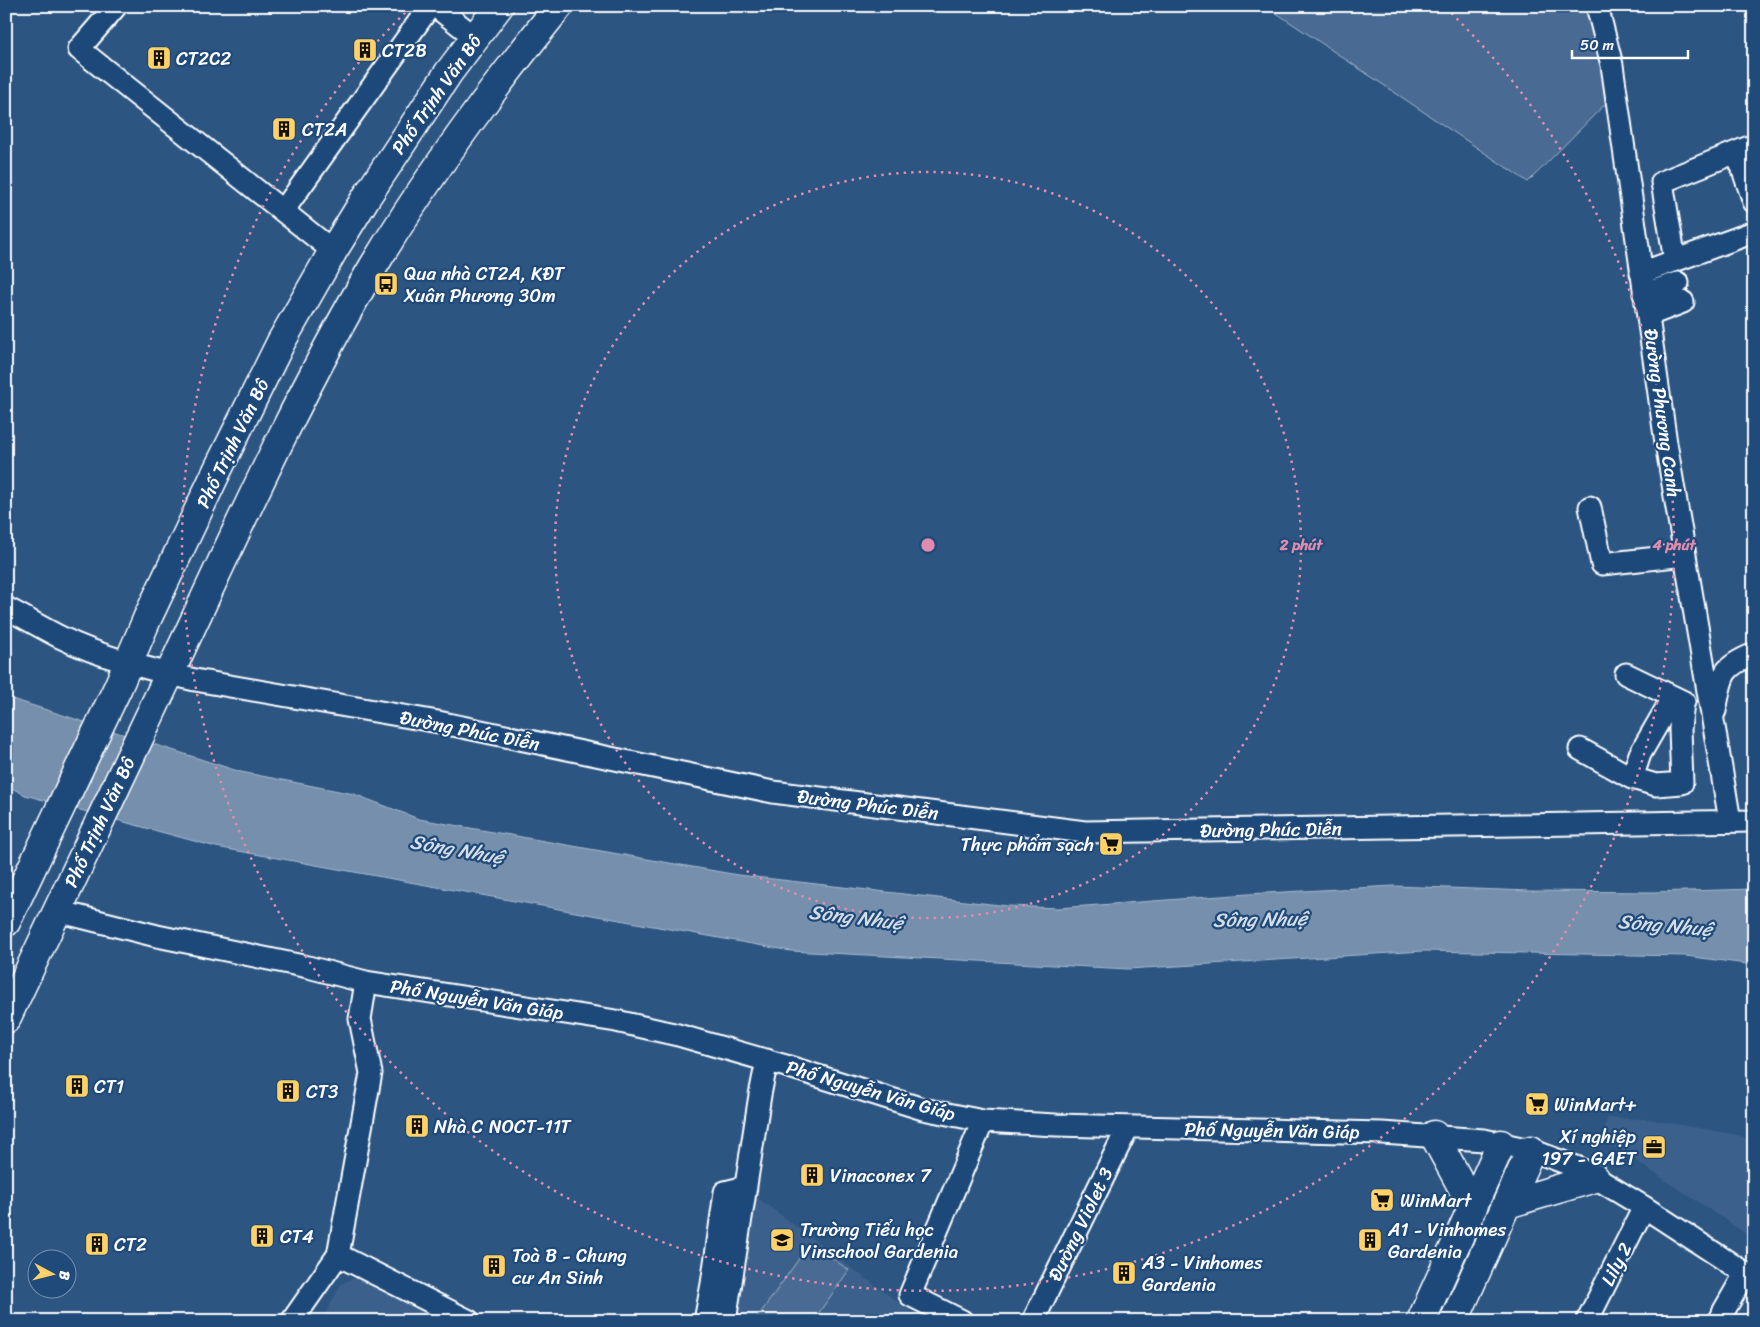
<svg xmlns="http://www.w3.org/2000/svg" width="1760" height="1327" viewBox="0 0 1760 1327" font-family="Sriracha,sans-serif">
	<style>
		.built { fill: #3b618b }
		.green { fill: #486b92; stroke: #a4b5c8 }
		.water { fill: #748fad; stroke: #acbcce }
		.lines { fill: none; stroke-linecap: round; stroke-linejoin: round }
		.minor-casing { stroke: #fff; stroke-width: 25 }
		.major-casing { stroke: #fff; stroke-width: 31 }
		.minor { stroke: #1f4a7a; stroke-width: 21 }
		.major { stroke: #1f4a7a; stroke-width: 28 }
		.ring { fill: none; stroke: #e08cad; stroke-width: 2.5; stroke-dasharray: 2.5 5 }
		.labels { text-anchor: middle; stroke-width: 4.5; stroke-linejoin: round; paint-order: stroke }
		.poi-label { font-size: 19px; fill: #fff; stroke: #1f4a7a; text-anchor: start }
		.street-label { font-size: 19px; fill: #fff; stroke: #1f4a7a }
		.water-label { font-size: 20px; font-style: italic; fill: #d5dde6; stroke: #1f4a7a }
		.centre { fill: #e08cad; stroke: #1f4a7a; stroke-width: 2.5 }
		.ring-label { font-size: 15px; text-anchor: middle; font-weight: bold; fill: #e08cad; stroke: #1f4a7a; stroke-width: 4.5; stroke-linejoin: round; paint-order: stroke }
	</style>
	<rect width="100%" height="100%" fill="#2c5582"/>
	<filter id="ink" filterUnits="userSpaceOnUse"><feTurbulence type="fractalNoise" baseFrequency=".02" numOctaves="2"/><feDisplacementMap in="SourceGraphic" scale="10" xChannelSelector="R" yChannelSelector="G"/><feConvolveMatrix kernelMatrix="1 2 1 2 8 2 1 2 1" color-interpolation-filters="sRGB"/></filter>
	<g filter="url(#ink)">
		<path class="built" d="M1607,1118L1648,1119L1738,1135L1754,1141V1239L1603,1139Z
			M755,1196L923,1321H737Z
			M356,1277L427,1312L422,1321H322L341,1284Z"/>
		<path class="green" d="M1266,6H1598L1616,93L1528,182Z
			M810,1243L849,1270L813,1321H760L757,1318Z"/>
		<path class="water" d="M6,697L241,772L354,794L419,819L738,875L1008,906L1058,908L1248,894L1394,886L1529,891L1654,892L1754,889V965L1686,956L1424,951L1128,969L791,951L216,847L25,795L6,785Z"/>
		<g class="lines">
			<defs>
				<path id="minor" d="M116,6L79,49L333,251
					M435,6L476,38
					M1597,6L1612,65L1666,443L1730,821
					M1737,153L1754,202
					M283,211L430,6
					M1675,261L1662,182L1754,145
					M1641,273L1754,232
					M1644,294L1678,283
					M1649,315L1683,302
					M1590,507L1602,564L1685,555
					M6,608C24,617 42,628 60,637C100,657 152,670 195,680L438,722L773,792L1085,832L1754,821
					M1626,674L1684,702
					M1673,697L1640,754L1632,778L1656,785L1682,783L1680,729L1683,702
					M1715,711C1722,677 1719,668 1754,654
					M1580,749L1632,778
					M57,911L157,936L308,967L366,982L616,1021L678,1035L786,1066L923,1109L983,1121L1056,1125L1382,1133L1484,1140L1531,1150L1579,1168L1644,1207L1754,1279
					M338,1255L469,1321
					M292,1321L338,1255L371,1073L360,1019L366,982
					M705,1321L712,1284L725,1192L746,1187
					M725,1321L760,1095L767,1060
					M962,1321L910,1295L983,1121
					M1033,1321L1128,1127
					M1587,1321L1644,1207
					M1718,1321L1745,1274"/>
				<path id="major" d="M6,922L118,687L147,619L217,471L281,342L333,251L367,196L449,72L499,6
					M6,1019C60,905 114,791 168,677C233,539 295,399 373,267C428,175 492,89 559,6
					M1434,1135L1473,1207
					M1507,1204L1595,1178
					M1421,1321L1501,1144
					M1454,1321L1531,1150"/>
			</defs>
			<use href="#minor" class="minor-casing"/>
			<use href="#major" class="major-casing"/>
			<use href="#minor" class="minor"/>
			<use href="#major" class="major"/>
		</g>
	</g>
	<g class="ring">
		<circle cx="928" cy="545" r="373"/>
		<path d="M1446 8A746 746 0 1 1 410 8"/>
	</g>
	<defs>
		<symbol id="building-square" viewBox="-11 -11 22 22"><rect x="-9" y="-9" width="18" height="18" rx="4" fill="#ffd166" stroke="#1f4a7a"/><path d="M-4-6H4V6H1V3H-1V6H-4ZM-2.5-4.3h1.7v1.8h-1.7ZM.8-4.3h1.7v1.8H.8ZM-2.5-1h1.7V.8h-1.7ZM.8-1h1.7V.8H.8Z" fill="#111"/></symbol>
		<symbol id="bus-square" viewBox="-11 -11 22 22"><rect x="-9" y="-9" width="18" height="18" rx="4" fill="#ffd166" stroke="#1f4a7a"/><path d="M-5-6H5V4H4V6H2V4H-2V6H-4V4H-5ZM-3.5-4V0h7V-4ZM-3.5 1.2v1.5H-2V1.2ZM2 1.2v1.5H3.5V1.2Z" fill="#111"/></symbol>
		<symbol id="supermarket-square" viewBox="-11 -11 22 22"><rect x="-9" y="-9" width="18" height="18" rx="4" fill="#ffd166" stroke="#1f4a7a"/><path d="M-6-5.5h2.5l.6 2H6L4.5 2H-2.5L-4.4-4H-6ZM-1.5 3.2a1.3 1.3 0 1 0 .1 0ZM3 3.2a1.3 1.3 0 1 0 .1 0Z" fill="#111"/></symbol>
		<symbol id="office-square" viewBox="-11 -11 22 22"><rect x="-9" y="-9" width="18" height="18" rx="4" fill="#ffd166" stroke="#1f4a7a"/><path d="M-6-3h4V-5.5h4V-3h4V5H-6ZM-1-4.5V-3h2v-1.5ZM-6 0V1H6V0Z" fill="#111"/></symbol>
		<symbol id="school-square" viewBox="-11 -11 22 22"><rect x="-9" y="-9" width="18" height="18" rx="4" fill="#ffd166" stroke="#1f4a7a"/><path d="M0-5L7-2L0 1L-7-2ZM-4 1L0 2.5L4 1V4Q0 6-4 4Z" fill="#111"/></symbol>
	</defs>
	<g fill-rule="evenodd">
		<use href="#building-square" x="351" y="36" width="28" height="28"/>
		<use href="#building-square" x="145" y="44" width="28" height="28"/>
		<use href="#building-square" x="270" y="115" width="28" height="28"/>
		<use href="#bus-square" x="372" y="270" width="28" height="28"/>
		<use href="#supermarket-square" x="1097" y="830" width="28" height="28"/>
		<use href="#building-square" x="63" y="1072" width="28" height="28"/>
		<use href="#building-square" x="274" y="1077" width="28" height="28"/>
		<use href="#supermarket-square" x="1523" y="1090" width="28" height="28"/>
		<use href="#building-square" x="403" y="1112" width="28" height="28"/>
		<use href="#office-square" x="1640" y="1133" width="28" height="28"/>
		<use href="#building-square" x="798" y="1161" width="28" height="28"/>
		<use href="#supermarket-square" x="1368" y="1186" width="28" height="28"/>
		<use href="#building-square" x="248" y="1222" width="28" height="28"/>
		<use href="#school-square" x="768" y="1226" width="28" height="28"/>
		<use href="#building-square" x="1356" y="1226" width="28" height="28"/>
		<use href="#building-square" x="83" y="1230" width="28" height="28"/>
		<use href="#building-square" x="480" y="1252" width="28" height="28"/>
		<use href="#building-square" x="1110" y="1259" width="28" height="28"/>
	</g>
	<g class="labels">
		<g class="poi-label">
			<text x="382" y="57">CT2B</text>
			<text x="176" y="65">CT2C2</text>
			<text x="302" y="136">CT2A</text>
			<text x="404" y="280">Qua nhà CT2A, KĐT<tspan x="404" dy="22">Xuân Phương 30m</tspan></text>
			<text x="1094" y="851" text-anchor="end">Thực phẩm sạch</text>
			<text x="94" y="1093">CT1</text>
			<text x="306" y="1098">CT3</text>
			<text x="1554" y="1111">WinMart+</text>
			<text x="434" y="1133">Nhà C NOCT-11T</text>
			<text x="1636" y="1143" text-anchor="end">Xí nghiệp<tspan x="1636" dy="22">197 - GAET</tspan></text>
			<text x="830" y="1182">Vinaconex 7</text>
			<text x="1400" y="1207">WinMart</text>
			<text x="800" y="1236">Trường Tiểu học<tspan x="800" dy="22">Vinschool Gardenia</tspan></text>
			<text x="1388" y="1236">A1 - Vinhomes<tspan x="1388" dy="22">Gardenia</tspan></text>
			<text x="280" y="1243">CT4</text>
			<text x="114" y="1251">CT2</text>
			<text x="512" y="1262">Toà B - Chung<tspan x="512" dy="22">cư An Sinh</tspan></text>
			<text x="1142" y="1269">A3 - Vinhomes<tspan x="1142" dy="22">Gardenia</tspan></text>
		</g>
		<g class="street-label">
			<text transform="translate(436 94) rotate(-55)" y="7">Phố Trịnh Văn Bô</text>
			<text transform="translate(1663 413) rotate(82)" y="7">Đường Phương Canh</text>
			<text transform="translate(232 443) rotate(-64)" y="7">Phố Trịnh Văn Bô</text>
			<text transform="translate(470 730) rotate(11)" y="7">Đường Phúc Diễn</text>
			<text transform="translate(868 804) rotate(7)" y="7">Đường Phúc Diễn</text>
			<text transform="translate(99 822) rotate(-65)" y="7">Phố Trịnh Văn Bô</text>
			<text transform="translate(1271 829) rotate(-1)" y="7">Đường Phúc Diễn</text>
			<text transform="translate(477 999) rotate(9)" y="7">Phố Nguyễn Văn Giáp</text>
			<text transform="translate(871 1090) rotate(16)" y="7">Phố Nguyễn Văn Giáp</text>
			<text transform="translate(1272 1130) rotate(1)" y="7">Phố Nguyễn Văn Giáp</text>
			<text transform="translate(1080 1224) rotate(-64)" y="7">Đường Violet 3</text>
			<text transform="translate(1616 1264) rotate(-63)" y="7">Lily 2</text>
		</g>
		<g class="water-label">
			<text transform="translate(457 849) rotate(10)" y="7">Sông Nhuệ</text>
			<text transform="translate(856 917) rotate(7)" y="7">Sông Nhuệ</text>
			<text transform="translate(1260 919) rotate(-1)" y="7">Sông Nhuệ</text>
			<text transform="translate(1665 925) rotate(5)" y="7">Sông Nhuệ</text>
		</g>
	</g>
	<circle cx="928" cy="545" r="8" class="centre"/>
	<g class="ring-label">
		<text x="1301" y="550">2 phút</text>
		<text x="1674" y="550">4 phút</text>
	</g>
	<rect width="1760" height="1327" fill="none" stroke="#1f4a7a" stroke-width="25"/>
	<rect x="12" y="12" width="1735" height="1302" fill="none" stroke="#fff" stroke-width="2" filter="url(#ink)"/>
	<g transform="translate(52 1274) rotate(97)"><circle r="24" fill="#1f4a7a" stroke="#7992af"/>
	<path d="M0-4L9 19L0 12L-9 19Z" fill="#ffd166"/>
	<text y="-8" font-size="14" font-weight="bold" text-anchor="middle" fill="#ffffff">B</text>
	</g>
	<path d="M1572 50v8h116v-8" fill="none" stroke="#ffffff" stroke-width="2.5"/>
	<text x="1580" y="50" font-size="15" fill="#ffffff" stroke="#1f4a7a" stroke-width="4" paint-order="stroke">50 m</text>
</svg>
